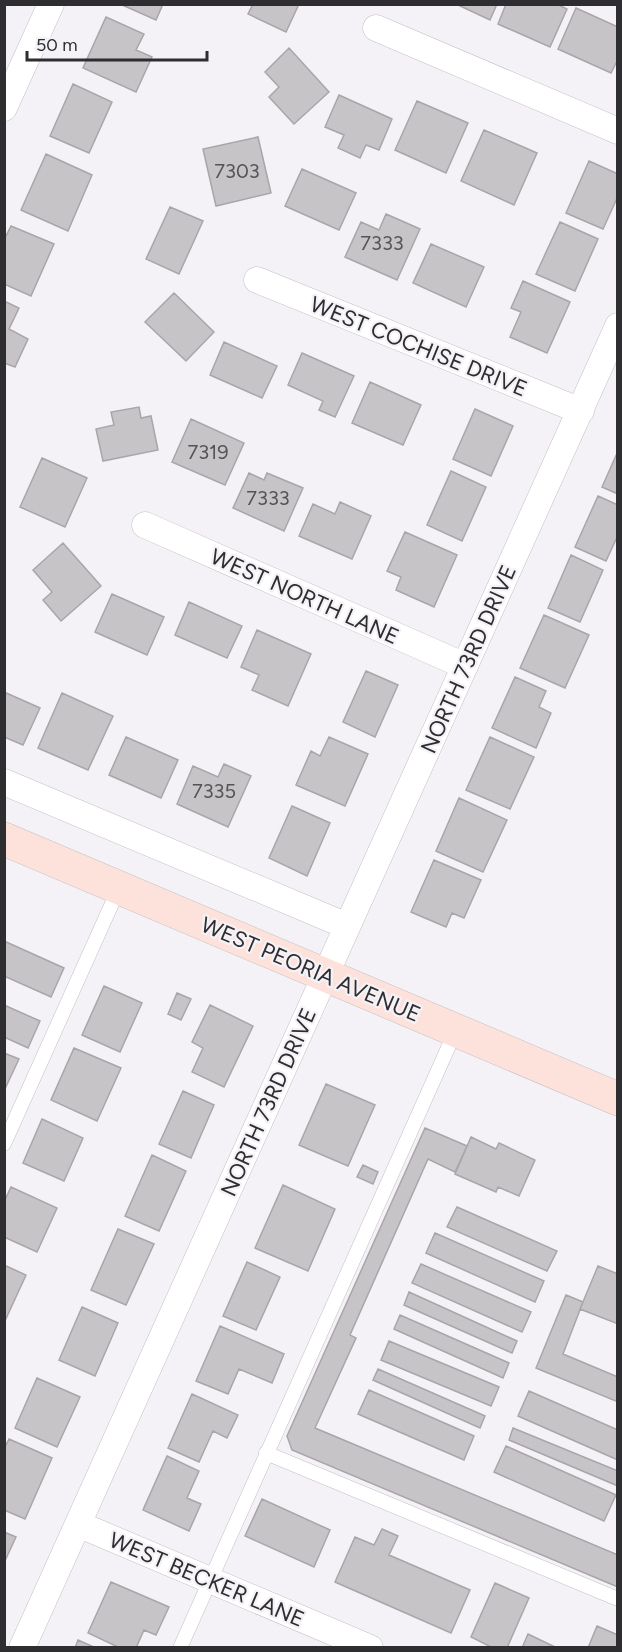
<svg xmlns="http://www.w3.org/2000/svg" width="622" height="1652" viewBox="0 0 622 1652" font-family="Figtree,sans-serif">
	<style>
		.building { fill: #c7c4c8; stroke: #a9a5aa; stroke-width: 1.5 }
		.lines { fill: none; stroke-linecap: round; stroke-linejoin: round }
		.service-casing { stroke: #c3c0c4; stroke-width: 15 }
		.minor-casing { stroke: #c3c0c4; stroke-width: 27 }
		.secondary-casing { stroke: #c3c0c4; stroke-width: 34 }
		.service { stroke: #fff; stroke-width: 14 }
		.minor { stroke: #fff; stroke-width: 26 }
		.secondary { stroke: #fde1db; stroke-width: 33 }
		.labels { text-anchor: middle; stroke-width: 4.5; stroke-linejoin: round; paint-order: stroke }
		.number-label { font-size: 20px; fill: #545355 }
		.street-label { font-size: 22px; fill: #2e2d2f; stroke: #f5f2f7 }
	</style>
	<rect width="100%" height="100%" fill="#f5f2f7"/>
	<path class="building" d="M120,4H163L156,20Z
		M253,4H299L286,32L248,14Z
		M456,4H497L490,20Z
		M506,4H557L567,9L550,47L498,24Z
		M576,8L618,27V59L611,73L558,49Z
		M106,17L144,34L136,50L152,57L136,92L83,68Z
		M289,48L329,92L294,124L269,97L279,87L265,72Z
		M73,84L112,102L89,153L50,136Z
		M339,95L392,119L379,150L366,145L360,158L338,148L344,135L325,127Z
		M417,101L468,123L446,173L395,150Z
		M484,130L537,153L514,205L461,181Z
		M258,137L271,193L216,206L203,149Z
		M46,154L92,175L68,231L21,210Z
		M589,161L618,174V196L603,229L566,213Z
		M302,169L356,193L339,230L285,206Z
		M170,207L203,221L179,274L146,259Z
		M386,214L420,229L397,280L345,257L361,222L379,230Z
		M560,222L598,239L575,291L536,274Z
		M11,226L54,244L31,296L4,284V240Z
		M431,244L484,267L466,307L413,283Z
		M523,281L570,302L547,353L510,337L521,312L511,308Z
		M174,293L214,332L186,361L145,322Z
		M4,301L19,308L9,329L28,339L15,367L4,363Z
		M224,342L277,366L262,398L210,375Z
		M302,353L354,376L335,417L319,410L323,401L288,385Z
		M370,382L421,405L403,445L352,423Z
		M139,407L141,418L151,416L158,450L103,461L96,429L114,425L111,412Z
		M475,409L513,426L491,476L453,459Z
		M191,419L244,443L225,485L172,462Z
		M618,451V494L602,487Z
		M42,458L87,478L65,527L20,507Z
		M451,471L486,487L462,541L427,525Z
		M249,473L264,480L267,473L303,488L284,531L233,508Z
		M598,496L618,505V535L606,561L575,547Z
		M340,502L371,516L352,559L299,536L313,504L335,514Z
		M405,532L457,555L434,607L396,590L401,577L387,571Z
		M63,543L101,586L61,621L43,600L52,592L33,570Z
		M571,555L603,570L580,622L548,608Z
		M112,594L164,617L147,655L95,632Z
		M189,602L242,626L227,658L175,635Z
		M544,615L589,635L565,688L520,668Z
		M257,630L311,654L288,706L252,690L259,675L241,667Z
		M366,671L398,685L375,737L343,722Z
		M515,677L546,691L539,707L551,713L536,748L492,728Z
		M4,692L40,708L23,745L4,737Z
		M62,693L113,716L88,770L38,748Z
		M126,737L178,760L161,798L109,775Z
		M329,737L368,754L345,806L296,785L311,751L320,756Z
		M490,737L534,757L510,809L466,790Z
		M224,764L251,776L228,827L177,804L193,766L218,777Z
		M459,798L507,820L483,872L436,851Z
		M292,806L330,823L307,876L269,858Z
		M434,860L481,880L464,918L452,913L446,927L411,912Z
		M4,941L64,968L51,997L4,976Z
		M104,986L142,1003L120,1052L82,1035Z
		M177,993L191,999L181,1020L168,1014Z
		M4,1005L40,1021L28,1048L4,1037Z
		M210,1005L253,1026L224,1087L192,1072L203,1048L192,1042Z
		M74,1048L121,1068L97,1121L51,1100Z
		M4,1053L19,1059L4,1091Z
		M326,1084L375,1105L348,1166L299,1145Z
		M183,1091L214,1105L191,1158L159,1144Z
		M42,1119L83,1138L64,1181L23,1163Z
		M425,1128L467,1146L455,1172L428,1159L350,1335L356,1338L315,1428L618,1555V1587L292,1450L287,1436Z
		M471,1137L496,1149L499,1143L535,1160L519,1196L498,1187L496,1192L455,1174Z
		M152,1155L186,1171L159,1231L125,1216Z
		M363,1165L378,1172L373,1184L357,1177Z
		M283,1185L335,1209L308,1271L255,1248Z
		M11,1187L57,1208L37,1252L4,1237V1202Z
		M457,1207L557,1251L547,1271L447,1227Z
		M118,1229L154,1244L126,1305L91,1290Z
		M435,1233L544,1281L535,1302L426,1253Z
		M247,1262L280,1277L256,1330L223,1316Z
		M421,1264L531,1312L522,1332L412,1283Z
		M4,1265L26,1275L4,1323Z
		M598,1266L618,1274V1324L580,1309Z
		M409,1292L517,1341L512,1353L404,1305Z
		M566,1295L583,1302L563,1354L618,1377V1402L536,1368Z
		M82,1307L118,1323L95,1376L59,1360Z
		M400,1315L509,1363L503,1378L394,1329Z
		M220,1326L284,1354L272,1383L239,1369L228,1394L196,1381Z
		M389,1341L499,1387L491,1406L381,1360Z
		M378,1369L485,1416L480,1428L373,1380Z
		M37,1378L80,1397L57,1447L15,1428Z
		M369,1390L474,1436L464,1460L358,1414Z
		M529,1391L618,1430V1460L518,1416Z
		M192,1394L238,1415L227,1438L213,1431L199,1462L168,1448Z
		M513,1428L618,1471V1486L509,1440Z
		M9,1439L52,1458L25,1519L4,1510V1449Z
		M506,1446L616,1495L604,1521L494,1472Z
		M167,1456L199,1471L187,1498L201,1504L189,1531L143,1510Z
		M262,1499L330,1530L314,1567L245,1536Z
		M382,1529L398,1536L389,1555L470,1590L451,1633L335,1582L355,1537L374,1545Z
		M4,1532L16,1537L4,1563Z
		M111,1582L169,1607L156,1635L144,1630L136,1648H120L88,1633Z
		M495,1583L529,1598L507,1648H493L471,1637Z
		M597,1626L618,1635V1648H588Z
		M528,1634L557,1648H522Z
		M78,1640L96,1648H75Z"/>
	<g class="lines">
		<defs>
			<path id="service" d="M4,1144L119,888
				M266,1453L618,1599
				M180,1648L456,1030"/>
			<path id="minor" d="M376,28L618,131
				M4,108L51,4
				M257,280L581,411
				M145,525L465,666
				M4,782L347,926
				M78,1524L370,1648
				M22,1648L618,326"/>
			<path id="secondary" d="M4,839L618,1099"/>
		</defs>
		<use href="#service" class="service-casing"/>
		<use href="#minor" class="minor-casing"/>
		<use href="#secondary" class="secondary-casing"/>
		<use href="#service" class="service"/>
		<use href="#minor" class="minor"/>
		<use href="#secondary" class="secondary"/>
	</g>
	<g class="labels">
		<g class="number-label">
			<text x="237" y="178">7303</text>
			<text x="382" y="250">7333</text>
			<text x="208" y="459">7319</text>
			<text x="268" y="505">7333</text>
			<text x="214" y="798">7335</text>
		</g>
		<g class="street-label">
			<text transform="translate(419 346) rotate(22)" y="8">WEST COCHISE DRIVE</text>
			<text transform="translate(305 596) rotate(24)" y="8">WEST NORTH LANE</text>
			<text transform="translate(468 659) rotate(-66)" y="8">NORTH 73RD DRIVE</text>
			<text transform="translate(311 969) rotate(23)" y="8">WEST PEORIA AVENUE</text>
			<text transform="translate(268 1102) rotate(-66)" y="8">NORTH 73RD DRIVE</text>
			<text transform="translate(207 1579) rotate(23)" y="8">WEST BECKER LANE</text>
		</g>
	</g>
	<rect width="622" height="1652" fill="none" stroke="#2e2d2f" stroke-width="12"/>
	<path d="M27 51v9h180v-9" fill="none" stroke="#2e2d2f" stroke-width="3"/>
	<text x="36" y="51" font-size="18" fill="#2e2d2f" stroke="#f5f2f7" stroke-width="4.5" paint-order="stroke">50 m</text>
</svg>
